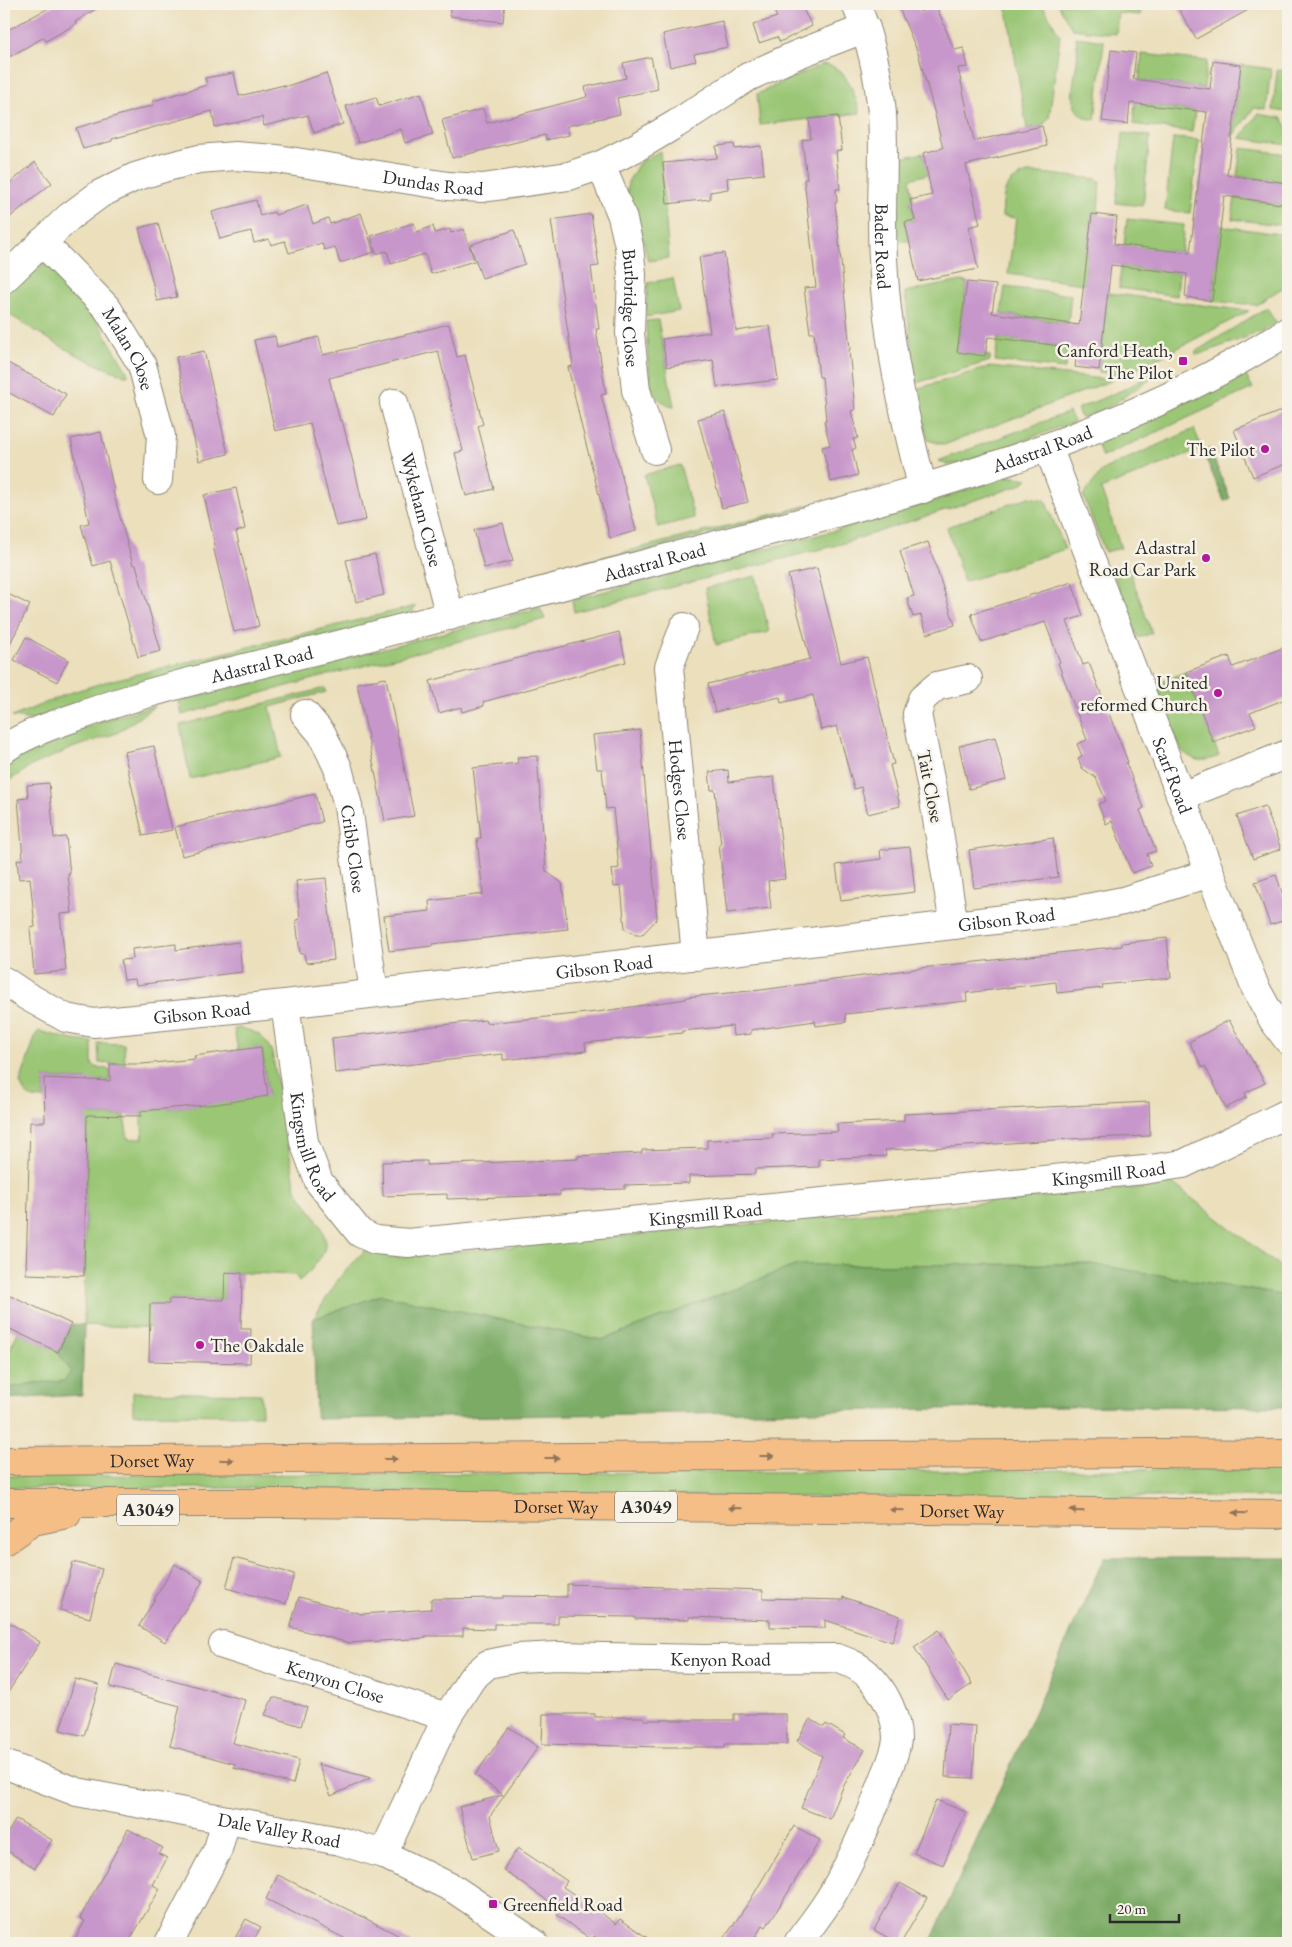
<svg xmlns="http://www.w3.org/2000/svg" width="1292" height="1947" viewBox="0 0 1292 1947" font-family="'EB Garamond',serif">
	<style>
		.green { fill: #9ac674; stroke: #627850 }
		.forest { fill: #7bab66; stroke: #536b48 }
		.building { fill: #c796cb }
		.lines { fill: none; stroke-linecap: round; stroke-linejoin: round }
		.minor-casing { stroke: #8b8574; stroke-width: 30 }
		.highway-casing { stroke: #8b8574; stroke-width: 30 }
		.minor { stroke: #fff; stroke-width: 28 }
		.highway { stroke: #f6be87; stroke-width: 28 }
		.oneway { fill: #907459 }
		.poi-dot { fill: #b5179e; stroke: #f7f3e8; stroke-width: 2 }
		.labels { text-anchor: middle; stroke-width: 5; stroke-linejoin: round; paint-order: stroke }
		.shield { fill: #f7f3e8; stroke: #686764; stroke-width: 1 }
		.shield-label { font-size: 18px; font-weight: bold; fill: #2b2b2b }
		.street-label { font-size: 19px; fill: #2b2b2b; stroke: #f7f3e8 }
		.poi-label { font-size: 19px; fill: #2b2b2b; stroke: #f7f3e8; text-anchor: end }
	</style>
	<rect width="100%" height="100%" fill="#f7f3e8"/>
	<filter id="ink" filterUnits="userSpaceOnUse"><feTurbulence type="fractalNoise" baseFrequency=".02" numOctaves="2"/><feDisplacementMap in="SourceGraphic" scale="10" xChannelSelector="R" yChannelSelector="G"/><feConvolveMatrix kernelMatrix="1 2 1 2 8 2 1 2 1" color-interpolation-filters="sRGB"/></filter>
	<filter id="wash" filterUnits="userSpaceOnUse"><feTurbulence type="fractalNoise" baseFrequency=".0096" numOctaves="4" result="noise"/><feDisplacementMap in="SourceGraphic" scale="20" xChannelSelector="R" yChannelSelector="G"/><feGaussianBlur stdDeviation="1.12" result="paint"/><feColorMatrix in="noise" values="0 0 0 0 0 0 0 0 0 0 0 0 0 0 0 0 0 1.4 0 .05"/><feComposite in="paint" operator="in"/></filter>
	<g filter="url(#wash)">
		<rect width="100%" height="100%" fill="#ebdfbc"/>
		<path class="green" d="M1006,4H1042L1060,36L1049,118L1042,126L1027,129Z
			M1058,4H1143L1140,15L1118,13L1116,34L1072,29Z
			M1076,37L1104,41L1095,120C1063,115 1074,85 1077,61C1078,53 1077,45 1076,37Z
			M1142,54L1207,61L1204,88L1139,80Z
			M823,64C848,67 854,93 860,113L760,125L757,94Z
			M1241,65L1271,69L1266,110L1254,108L1232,137Z
			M1277,70L1288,71V114L1287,112L1273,110Z
			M1136,93L1140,104L1195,111L1192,132L1133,124Z
			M1258,114L1282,118L1288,128V145L1240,138Z
			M1123,133L1150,136L1143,206L1116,203Z
			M1173,138L1199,140L1190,213L1165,210Z
			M1241,148L1288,154V183L1237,176Z
			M660,151L669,258L648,261L643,239L627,194L628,182L639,163Z
			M923,153L928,174L910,179L913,199L910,201L915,220L905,222L910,241H900L896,237V159Z
			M1027,173H1041L1096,179L1100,181L1098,215L1092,214L1084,284L1008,274L1016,218L1002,216C1004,192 1002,183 1027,173Z
			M1235,198L1288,205V226L1232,219Z
			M1127,219L1184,225L1181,252L1124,246Z
			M1213,225L1288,235V284L1256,305L1212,301L1220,230Z
			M48,264L89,307L129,375L127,376C83,362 43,336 4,311V292L28,269Z
			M1121,266L1179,273L1177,296L1119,288Z
			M673,278L679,311L646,317L648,283Z
			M961,281L967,282L957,351L990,356V361L916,383L905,292Z
			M1005,287L1071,295L1068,323L1001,314Z
			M1108,293L1249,311L1126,375L1099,372Z
			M1266,308L1277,324L1258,333L1197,355L1195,352Z
			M658,320L674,407L669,406L652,394L648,359L646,321Z
			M998,338L1067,347L1065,369L995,361Z
			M989,367L1113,380L944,445L928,440L916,389Z
			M1157,371L1159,373L1106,409L1081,418L1077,409L1127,388Z
			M1243,371L1253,388L1102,457L1097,443Z
			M1069,412L1074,422L962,463L948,465L938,461Z
			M1194,429L1202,448L1101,489L1121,548L1105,552L1083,495L1104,469Z
			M680,465L694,518L658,527L644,475Z
			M1008,476L1028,479L1018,486L841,544L574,612L572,600L890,516Z
			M885,486L543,579L541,573Z
			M1029,497L1045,500L1065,549L964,582L947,527Z
			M1128,567L1152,633L1142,637H1138L1114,576L1117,571Z
			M756,576L769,632L716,645L705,588Z
			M416,606L412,612L393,619L103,693L33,720L12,717L69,693L105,682Z
			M540,608L545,619L313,679L182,715L179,701Z
			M1186,672L1219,756C1202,763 1195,762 1181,750L1156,684Z
			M325,688L326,692L270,707L281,757L190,779L180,725Z
			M155,706L117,733L75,747L33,765L4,784V766C50,738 103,719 155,706Z
			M239,1028C258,1032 263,1035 272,1052L296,1189L321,1226L326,1242L323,1254L310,1271L299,1281L295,1275L225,1272L224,1300L170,1299L169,1323L158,1328L84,1325L87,1080L44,1078V1099C30,1099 25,1096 20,1083L36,1034L39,1031L73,1040L92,1042V1064L95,1067L107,1069L110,1071V1080L92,1081L91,1115L124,1116L128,1139L143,1138L141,1111L201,1105L268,1096L261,1047L238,1051L234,1029Z
			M98,1043L124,1044L125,1064L99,1063Z
			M1171,1182L1288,1273V1296L1091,1264L797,1265L602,1340L381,1295L313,1319L340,1277L365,1250L400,1257L1136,1188Z
			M18,1332L58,1352L71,1371L64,1382L34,1383L4,1389V1354L7,1355Z
			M133,1392L261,1394L262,1415L133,1414Z
			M1288,1469V1497H784L472,1494L251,1488H4V1476Z"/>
		<path class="forest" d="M1209,448L1230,498L1224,501L1203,452Z
			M1091,1264L1288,1296V1407L1123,1406L318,1419L316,1416L313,1319L381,1295L602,1340L797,1265Z
			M71,1324L84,1325L82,1395L4,1399V1389L34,1383L64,1381L71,1371L58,1352Z
			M1104,1558H1288V1943H930Z"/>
		<g id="blocks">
			<path class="building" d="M56,4H104L75,22L76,24L46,41L44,37L4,60V32Z
				M450,4H505L503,22L450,16Z
				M770,4H800L812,26L780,42L777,37L759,43L753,25L777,17Z
				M910,4H917L920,12L936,5L954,50L964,48L968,67L958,68L974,141L1042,126L1047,146L966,165L980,224L969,227L978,269L918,281L905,222L915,220L910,200L932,195L923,153L943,148L933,107L918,53L899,8Z
				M1176,4H1259L1196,39Z
				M722,21L728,47L694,54L696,61L670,67L663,34Z
				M1111,50L1136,53L1133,79L1210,89L1213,61L1241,65L1227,175L1288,183V205L1224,196L1212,301L1185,297L1187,274L1111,265L1099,370L1075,367L1077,348L988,337L985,356L957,352L967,282L996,285L992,313L1079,325L1092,214L1117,217L1114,244L1190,253L1207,112L1130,103L1128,124L1102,121Z
				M651,57L658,89L617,98L620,114L567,126L569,135L546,140L545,135L452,158L442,120L483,109L487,123L587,97L585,87L626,78L623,63Z
				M234,73L239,96L284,85V87L326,73L343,124L314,133L308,115L264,126L262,117L215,127L212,111L112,139V141L83,149L76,128L154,105L153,101L207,85L205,78Z
				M421,93L433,135L405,143L401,129L358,143L346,106L376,97L379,106Z
				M838,116L842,150L836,151L840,189H836L837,202L835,203L850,349L849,350L855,410L851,411L858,438L853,439L856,448L852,450L858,475L831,482L822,447L830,445L824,421L826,420L822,377H819L814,333H810L804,288L816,287L804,179H807L802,140L811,139L809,119Z
				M734,144L735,149L761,146L764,174L727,178L728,189L710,192V199L667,204L663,163L717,158L716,146Z
				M35,162L52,183L4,222V188Z
				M256,200L260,216L274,212L275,215L307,205L313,224L328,218L330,224L361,213L374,252L340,263L335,247L324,250L322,243L289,253L285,241L271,245L269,239L254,243L251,231L220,239L212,212Z
				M591,214L599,266L591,267L599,329H596L606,394L601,395L636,531L610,538L581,424L568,367L573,366L572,359L551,220Z
				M158,223L177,297L157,301L139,228Z
				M414,223L417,232L433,226L435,233L450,229L451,233L464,229L474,261L431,274L425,254L391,264L387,251L376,254L371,236Z
				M514,230L525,264L482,278L470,245Z
				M724,253L736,331L770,326L778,380L717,387L713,360L667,367L662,339L710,332L699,257Z
				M449,324L457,357L465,355L483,424L478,426L494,489L466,496L455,453L463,451L438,351L329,378L340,421L342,420L355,470L366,520L336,526L310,423L275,431L254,340L275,336L277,347L319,337L323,355Z
				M204,351L228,454L199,461L176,357Z
				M4,361L66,394L54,417L4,390Z
				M1288,408V463L1253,477L1234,430Z
				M725,412L748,502L722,508L698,419Z
				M101,432L114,491H113L133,565H136L161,651L138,657L110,561L93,566L81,525L89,523L71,439Z
				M236,488L245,529L236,532L259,626L234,632L213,546L215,545L204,495Z
				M503,523L513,561L484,568L474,530Z
				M928,542L955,625L927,634L921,615L913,617L907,598L914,596L900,551Z
				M375,554L384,595L356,602L346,560Z
				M817,568L841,663L867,657L894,764L890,765L900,806L868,814L861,787L854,789L837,726L821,730L813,695L781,703L780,697L715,712L708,684L810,659L788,575Z
				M1072,582L1083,616L1067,621L1083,665L1089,663L1128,762L1126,763L1144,808L1140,810L1156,851L1147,854L1151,866L1132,873L1112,821L1106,824L1098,804L1106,801L1096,778L1082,768L1078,758L1082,756L1077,744L1087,740L1058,663L1060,662L1045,622L981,642L971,614Z
				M4,592L30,605L4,655Z
				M619,632L626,662L483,702L484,706L462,712L461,707L439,713L430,681Z
				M26,637L68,660L57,682L14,660Z
				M1288,646V698L1250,713L1256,726L1213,742L1186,672L1229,656L1233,667Z
				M386,678L414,816L385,821L357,683Z
				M640,730L657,919L642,935H636L625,929L621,886L614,887L612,869L619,868L613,808L606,809L602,769H597L593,735Z
				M995,737L1006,780L969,789L959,746Z
				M154,746L172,830L143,836L124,752Z
				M537,756L546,871L562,883L568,929L432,944V946L389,951L384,916L430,911L429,901L483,894L477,838H481L473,768L518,763L517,757Z
				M728,770L729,782L774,777L785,879L768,881L771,908L727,913L719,845H721L715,790H711L709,772Z
				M49,783L54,838L66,837L70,874H68L72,913L60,914L66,971L34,974L30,928L35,927L30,878L19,879L17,860L23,859L18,799L28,798L27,785Z
				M315,794L322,822L182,856L175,827Z
				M1265,806L1281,849L1253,859L1237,816Z
				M1053,838L1058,877L974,888L969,850Z
				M910,847L915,892L841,901L836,865L881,859L880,850Z
				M1276,875L1288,909V919L1270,925L1255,882Z
				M326,878L334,960L306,963L304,954H300L296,920L300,919L296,881Z
				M1167,938L1171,978L1102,985L1103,988L1057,993L1056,982L966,993L967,1001L845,1014L846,1022L816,1026L815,1021L751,1030V1034L733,1036L732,1026L682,1031V1033L585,1043L586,1051L503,1060V1054L335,1073L332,1038L485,1020L486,1023L597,1012L686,999V997L761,990L921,968L1122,946V943Z
				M239,942L242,972L136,985L135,979L124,980L121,960L133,959L132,949L176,944V950Z
				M1229,1020L1265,1083L1245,1093L1247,1097L1226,1108L1205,1066L1203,1068L1189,1042Z
				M261,1047L268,1096L217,1104L141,1111V1116L87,1115L84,1276L26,1274L30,1122H45L44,1078L110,1081V1064H142L195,1059L194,1056Z
				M1149,1102L1150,1136L1085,1138L951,1147L885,1150L886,1156L819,1159V1167L755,1169V1174L689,1176V1183L625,1185V1189L560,1191V1195L447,1199V1194L383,1196L382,1162L427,1161V1165L578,1159V1156L642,1153V1150L707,1148V1140L773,1138L772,1134L838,1132L837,1124L904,1121V1114Z
				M225,1272L242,1273L241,1329H251L250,1363L149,1361L150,1304H169V1299L224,1300Z
				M4,1292L71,1324L58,1352L4,1326Z
				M234,1558L294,1574L286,1604L226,1588Z
				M73,1562L102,1569L90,1618L60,1610Z
				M175,1564L203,1581L165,1642L139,1626Z
				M567,1584L763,1590V1598L842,1600L843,1597L900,1616L892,1642L825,1620V1628L770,1627V1620L689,1617V1620L635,1619V1617L558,1616V1624H494V1629L463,1628V1636H426V1638L349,1643L290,1627L299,1597L362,1614L431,1609V1599L503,1598V1596L567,1597Z
				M4,1619L40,1642L4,1699Z
				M939,1630L972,1684L948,1700L914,1647Z
				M116,1664L245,1700L233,1743L299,1760L293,1784L234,1768L235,1764L170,1746L180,1706L110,1687Z
				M75,1679L99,1685L84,1736L60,1730Z
				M273,1697L307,1707L301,1726L265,1715Z
				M543,1714H595V1717H644V1720H734V1714H786L787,1744H725V1747H661L542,1744Z
				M810,1719L824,1727L826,1724L835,1729L845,1735L843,1738L865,1750L843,1787L830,1819L801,1808L822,1756L797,1741Z
				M948,1724L976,1726L973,1778L945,1777Z
				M509,1727L538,1747L490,1816L499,1851L473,1858L459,1807L503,1795L475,1775Z
				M318,1764L371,1778L331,1796Z
				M936,1800L966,1812L943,1865L914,1853Z
				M16,1819L52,1840L35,1868L4,1849V1839Z
				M794,1826L820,1840L779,1907L766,1927L763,1925L751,1943H721L751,1899Z
				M128,1829L163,1848L159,1854L167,1858L153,1885L160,1889L128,1943H73L85,1921L80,1918Z
				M518,1848L567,1881L563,1887L590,1905L616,1924L620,1919L655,1943H603L594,1936L592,1940L557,1915L560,1909L503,1870Z
				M278,1875L361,1916L413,1943H354L266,1899Z
				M900,1883L927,1898L901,1943H898L874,1930Z
				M246,1919L261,1927L252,1943H232Z"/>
		</g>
	</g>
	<g filter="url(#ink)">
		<use href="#blocks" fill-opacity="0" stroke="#8b8574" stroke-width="1"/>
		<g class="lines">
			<defs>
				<g id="minor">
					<path id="s1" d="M856,4C870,38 879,76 882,114C885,162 880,210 883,258C886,335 903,414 923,489"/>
					<path id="s2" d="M601,165L622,216L629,246L632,274L630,333L636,390L655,450"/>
					<path id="s3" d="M42,242L107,308L142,365L161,436L158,480"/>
					<path id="s4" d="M4,279L69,217L100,194L135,177L167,167L199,159L235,156L277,159L448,186L482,188L569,176L601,165L637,147L676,124L748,77L796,55L866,28"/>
					<path id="s5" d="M394,403L450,616"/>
					<path id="s6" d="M1048,447L1210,873L1255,987L1273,1020L1288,1040"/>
					<path id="s7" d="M684,627L669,667L696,956"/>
					<path id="s8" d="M305,714L322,734L338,768L348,806L374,993"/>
					<path id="s9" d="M4,749C27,733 58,723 85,714C165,685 251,667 334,646C471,611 607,574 743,538C930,488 1124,437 1288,331"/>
					<path d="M1182,796L1288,754"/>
					<path d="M954,925L933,794L917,714L922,699L937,686L968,679"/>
					<path id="s10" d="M4,981L25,995L66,1018L94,1023L285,1004L1072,911L1123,901L1210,873"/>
					<path id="s11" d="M285,1004L304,1142L319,1182L360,1233L375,1240L408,1243L1144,1170L1183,1164L1288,1113"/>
					<path id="s12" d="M223,1645L447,1717"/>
					<path id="s13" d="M4,1764L77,1792L340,1841L383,1854L454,1889L534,1943"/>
					<path id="s14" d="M383,1854L447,1717L472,1678L488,1664L518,1658L557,1656L703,1659L837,1658C848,1662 859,1666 867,1674C884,1690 897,1715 897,1739C896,1753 888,1769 883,1782C869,1821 853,1858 833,1893C823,1911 809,1927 798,1943"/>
					<path d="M169,1943L218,1849L226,1820"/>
				</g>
				<g id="highway">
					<path id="s15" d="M4,1461L1158,1453L1288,1454"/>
					<path id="s16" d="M4,1503H291L1288,1514"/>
					<path d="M4,1541L33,1521L67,1514"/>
				</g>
			</defs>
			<use href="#minor" class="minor-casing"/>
			<use href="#highway" class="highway-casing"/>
			<use href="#minor" class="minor"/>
			<use href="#highway" class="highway"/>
		</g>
		<defs><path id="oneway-solid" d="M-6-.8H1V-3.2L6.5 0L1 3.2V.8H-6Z" transform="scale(1.25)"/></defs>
		<g class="oneway">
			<use href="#oneway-solid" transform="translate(767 1456)"/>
			<use href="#oneway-solid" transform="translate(552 1458)"/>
			<use href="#oneway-solid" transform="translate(390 1459)"/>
			<use href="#oneway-solid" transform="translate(227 1460)"/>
			<use href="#oneway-solid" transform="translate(735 1508) rotate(-179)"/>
			<use href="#oneway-solid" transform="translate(897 1510) rotate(-179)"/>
			<use href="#oneway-solid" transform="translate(1077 1511) rotate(-179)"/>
			<use href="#oneway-solid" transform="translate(1240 1513) rotate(-179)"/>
		</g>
	</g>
	<g class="poi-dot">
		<rect x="1178" y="356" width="10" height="10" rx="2.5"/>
		<circle cx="1265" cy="449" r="5"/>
		<circle cx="1206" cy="558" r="5"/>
		<circle cx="1218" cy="693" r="5"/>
		<circle cx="200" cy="1345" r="5"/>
		<rect x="488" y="1899" width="10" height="10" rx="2.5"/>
	</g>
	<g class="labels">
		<g class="shield">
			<rect x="615" y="1491.5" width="62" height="31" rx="4"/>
			<rect x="117" y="1494.5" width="62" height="31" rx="4"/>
		</g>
		<g class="shield-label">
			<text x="646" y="1513">A3049</text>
			<text x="148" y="1516">A3049</text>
		</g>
		<g class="street-label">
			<text dy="7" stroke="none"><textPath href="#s4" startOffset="470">Dundas Road</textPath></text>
			<text dy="7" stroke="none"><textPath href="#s1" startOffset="246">Bader Road</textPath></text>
			<text dy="7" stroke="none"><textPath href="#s2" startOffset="148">Burbridge Close</textPath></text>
			<text dy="7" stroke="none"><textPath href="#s3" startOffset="139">Malan Close</textPath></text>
			<text dy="7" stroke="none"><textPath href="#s9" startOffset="1082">Adastral Road</textPath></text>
			<text dy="7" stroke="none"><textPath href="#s5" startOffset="110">Wykeham Close</textPath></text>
			<text dy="7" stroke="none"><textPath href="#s9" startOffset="678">Adastral Road</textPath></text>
			<text dy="7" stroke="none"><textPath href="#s9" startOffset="272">Adastral Road</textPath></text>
			<text dy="7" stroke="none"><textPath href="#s6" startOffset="351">Scarf Road</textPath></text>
			<text transform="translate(931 786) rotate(79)" y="7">Tait Close</text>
			<text dy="7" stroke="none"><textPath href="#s7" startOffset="166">Hodges Close</textPath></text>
			<text dy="7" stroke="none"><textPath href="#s8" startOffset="146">Cribb Close</textPath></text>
			<text dy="7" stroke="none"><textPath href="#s10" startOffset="1019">Gibson Road</textPath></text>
			<text dy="7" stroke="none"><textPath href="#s10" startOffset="614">Gibson Road</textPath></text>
			<text dy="7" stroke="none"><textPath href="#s10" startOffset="209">Gibson Road</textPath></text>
			<text dy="7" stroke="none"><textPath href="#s11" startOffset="146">Kingsmill Road</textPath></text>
			<text dy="7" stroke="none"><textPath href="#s11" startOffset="1001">Kingsmill Road</textPath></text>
			<text dy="7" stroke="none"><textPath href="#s11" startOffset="596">Kingsmill Road</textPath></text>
			<text dy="7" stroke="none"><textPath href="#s15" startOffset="148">Dorset Way</textPath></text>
			<text dy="7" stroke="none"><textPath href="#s16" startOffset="552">Dorset Way</textPath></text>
			<text dy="7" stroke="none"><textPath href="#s16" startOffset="958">Dorset Way</textPath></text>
			<text dy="7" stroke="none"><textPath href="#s14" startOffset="452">Kenyon Road</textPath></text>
			<text dy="7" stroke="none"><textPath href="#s12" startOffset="118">Kenyon Close</textPath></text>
			<text dy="7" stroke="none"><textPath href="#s13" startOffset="284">Dale Valley Road</textPath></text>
		</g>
		<g class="poi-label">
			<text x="1173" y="357">Canford Heath,<tspan x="1173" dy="22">The Pilot</tspan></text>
			<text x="1255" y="456">The Pilot</text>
			<text x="1196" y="554">Adastral<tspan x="1196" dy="22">Road Car Park</tspan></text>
			<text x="1208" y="689">United<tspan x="1208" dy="22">reformed Church</tspan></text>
			<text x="210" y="1352" text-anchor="start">The Oakdale</text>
			<text x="503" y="1911" text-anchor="start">Greenfield Road</text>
		</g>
	</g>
	<rect width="1292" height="1947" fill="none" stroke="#f7f3e8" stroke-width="20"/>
	<path d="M1110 1914v8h69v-8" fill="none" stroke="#2b2b2b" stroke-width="2.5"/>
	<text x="1117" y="1914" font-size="15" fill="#2b2b2b" stroke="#f7f3e8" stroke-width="4" paint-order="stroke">20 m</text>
</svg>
